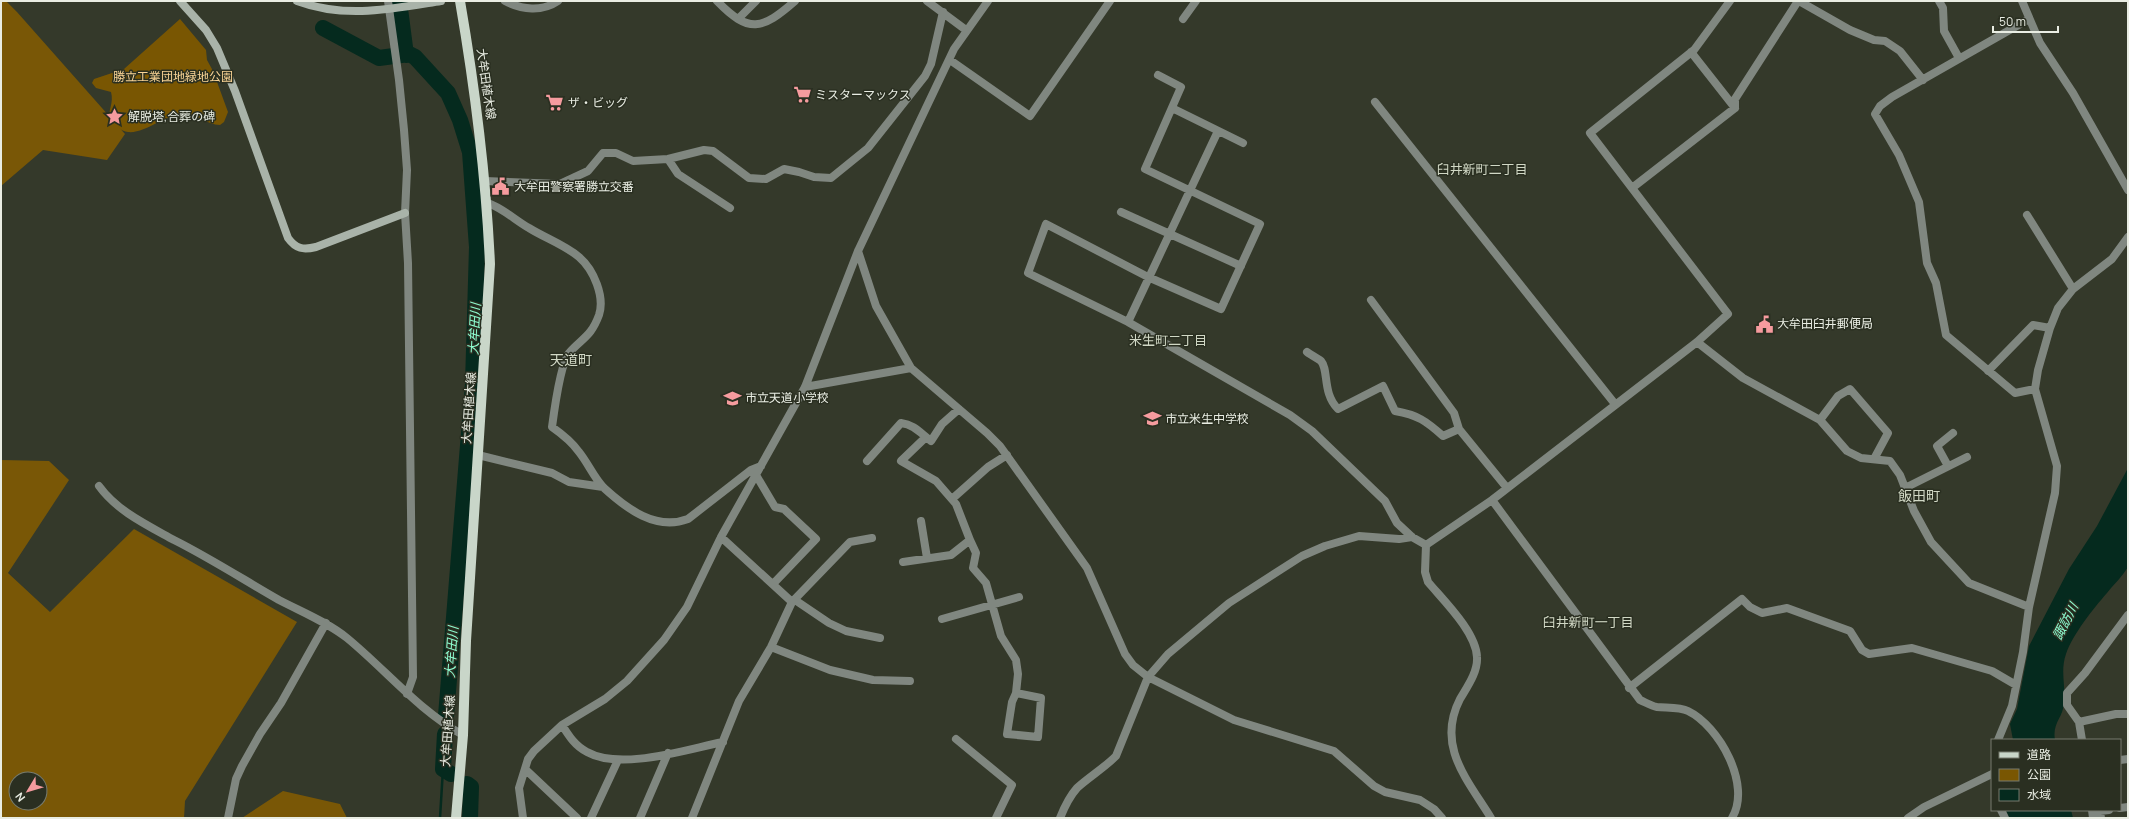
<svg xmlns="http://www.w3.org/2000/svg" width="2129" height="819" viewBox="0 0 2129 819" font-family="Manrope,'Noto Sans JP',sans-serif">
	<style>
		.green { fill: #795602 }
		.forest { fill: #795706; fill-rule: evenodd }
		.water { fill: #052a1e }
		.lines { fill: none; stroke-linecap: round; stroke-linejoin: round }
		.stream { stroke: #052a1e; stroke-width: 2.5 }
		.river { stroke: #052a1e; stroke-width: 16 }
		.street { stroke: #808780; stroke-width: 8 }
		.secondary { stroke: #a9b3a9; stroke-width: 8 }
		.primary { stroke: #c9d6c9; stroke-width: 10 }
		.labels { text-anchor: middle; stroke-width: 3; stroke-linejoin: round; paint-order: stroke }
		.park-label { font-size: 12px; fill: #f9d495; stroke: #2a2f21 }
		.street-label { font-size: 12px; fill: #e9ede3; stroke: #2a2f21 }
		.poi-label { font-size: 12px; fill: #e9ede3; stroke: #2a2f21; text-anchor: start }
		.neighbourhood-label { font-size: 13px; fill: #d1d8c5; stroke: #2a2f21 }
		.water-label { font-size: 13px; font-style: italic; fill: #8efed2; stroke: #2a2f21 }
		.quarter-label { font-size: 14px; fill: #d1d8c5; stroke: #2a2f21 }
	</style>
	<rect width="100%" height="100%" fill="#34392a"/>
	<path class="green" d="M180,19L206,50L207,60L213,71L228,112L224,122L220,125C207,125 198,114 184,114C165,114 145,134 128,132C121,131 114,125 109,122C108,109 114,103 111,92L96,88L92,83L94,79L124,69Z"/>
	<path class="forest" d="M1,1H6L17,12L125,134L107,160L43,150L1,186Z
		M1,460L49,461L69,480L8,573L50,612L134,529L297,622L185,801L184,818H1ZM16,779H40V803H16Z
		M283,791L340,804L347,818H242Z"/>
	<path class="water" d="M2128,468V567C2122,577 2114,584 2107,593C2093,609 2073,634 2066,654C2060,671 2066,686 2064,703C2063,718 2052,723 2055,740H2013L2010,724L2017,709L2029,646L2069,569L2097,526Z
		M2006,810H2071L2073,818H2009Z"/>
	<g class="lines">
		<path class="stream" d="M440,818L443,769"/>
		<path class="river" d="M399,1L406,55
			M323,28L379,58L409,54L415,57L448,93L460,120L470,152L477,247L473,384L446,716
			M445,734L443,769L451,774
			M467,784L471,787L470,818"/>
		<path class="street" d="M388,1L399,80L404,130L407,170L405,213L408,263L413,677L407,694
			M505,1C522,10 542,12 558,1
			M717,1C749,34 762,30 795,1
			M927,1L966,30
			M1799,1L1850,30L1874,40L1885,41L1900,51L1923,80
			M1939,1L1943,8L1944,31L1959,58
			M2022,1L2040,43L2073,93L2128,190
			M738,19L756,1
			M1183,19L1196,1
			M2029,19L1892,97L1880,106L1875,114L1899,155L1919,202L1927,263L1936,283L1946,335L2015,393L2035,389
			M950,60L1030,116L1110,1
			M1158,75L1181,87L1145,169L1260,224L1221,309L1148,277L1046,224L1028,273L1128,322L1290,415L1312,431L1385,501L1397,523L1412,537L1426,545
			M1375,102L1615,404
			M1172,108L1243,143
			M1735,108V99L1798,1
			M668,159L678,174L730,208
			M485,181L560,184L588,171L603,153H616L633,161L668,159L704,150L713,151L749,178L766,179L784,169L799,172L814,177L831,178L868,148L925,76L931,64L943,12
			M1632,188L1735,108L1691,52
			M488,203C504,209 515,220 529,228C545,238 565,245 579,257C594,270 605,297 599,315C591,337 582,338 569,353C561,363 554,412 552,427C562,434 572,442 579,452C588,463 594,478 604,488C627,509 656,531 688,519L751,470L761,466
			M1121,212L1241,266
			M2027,215L2073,289
			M858,251L876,306L911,368L987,433L1000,446L1087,568L1125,654L1133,665L1148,677L1234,720L1334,751L1374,786L1385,792L1420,800L1434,809L1442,818
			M1371,300L1454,413L1459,429L1507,488
			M1128,322L1218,131
			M1697,342L1743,378L1820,420L1847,451L1861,458L1890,461L1900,475L1914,511L1931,542L1969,583L2029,607
			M1307,352C1311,355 1317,358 1321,361C1329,370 1322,393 1338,409L1383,386L1395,411C1418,415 1426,421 1443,436L1459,429
			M1988,371L2033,325L2050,328
			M805,387L911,368
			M1820,420L1838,396L1850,389L1888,433L1874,459
			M478,455L552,473L569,482L603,487
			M867,461L901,423C915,425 920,433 931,441L942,424L959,409
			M1948,466L1937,446L1953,433
			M756,475L775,507L784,509L816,539L773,584
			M99,486C117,511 147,525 174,540C210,558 244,580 279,600C302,612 327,622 347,638C386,670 418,710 463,735
			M1905,488L1967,457
			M952,499L988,467L1007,455
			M1492,500L1640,700C1645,702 1651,706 1657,707C1666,708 1680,707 1688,711C1719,726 1752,785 1732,818
			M921,521L927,558
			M721,537L792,602
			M970,540L976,553L973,568L986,583L1001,636L1016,660L1018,674L1016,693L1012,702L1007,734L1038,737L1041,698L1016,693
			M1426,545L1492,500L1697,342L1728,314L1590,133L1694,50L1730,1
			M1426,545L1425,572L1428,582C1444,601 1476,632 1477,657C1478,672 1467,687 1460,699C1436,746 1467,779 1491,818
			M903,562L951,555L970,540L956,504L936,481L901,461L926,437
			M795,600L829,623L846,631L880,638
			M942,619L1019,597
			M771,647L830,670L873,680L910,681
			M1629,688L1742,599L1750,607L1762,613L1787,608L1850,631L1862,650L1869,654L1912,648L1992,671L2016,685
			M2079,722L2116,714H2128
			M562,725C569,736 575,746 587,752C621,771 687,749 723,742
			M956,739L1012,785L996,818
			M1998,740L2012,706L2023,652L2029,607L2055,493L2057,466L2035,389L2038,370L2050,328L2058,308L2073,289L2112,259L2128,237
			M2082,740L2079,722L2067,705V693L2085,673L2128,615
			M2120,760L2128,759
			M525,769L577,818
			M2120,808L2128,807
			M2001,810L2005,818
			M2092,810L2093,818
			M228,818L236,779L242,766L260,734L281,703L326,623
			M523,818L519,788L528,759L534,751L562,725L605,699L627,681L664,640L687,607L721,537L805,387L858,251L954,49L988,1
			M591,818L618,760
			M640,818L668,753
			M692,818L739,701L771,647L792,602L850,542L872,538
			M1060,818C1064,808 1069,797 1077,788C1089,777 1104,768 1116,756L1148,677L1168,654L1229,603L1302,556L1325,546L1359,536L1399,539L1412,537
			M1908,818L1924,807L1992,774
			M2101,818L2100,811L2109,810"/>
		<path class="secondary" d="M180,1L206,30L217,48L235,91L288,238C296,249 303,250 316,247L405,213
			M297,1C345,19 391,9 441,1"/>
		<path class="primary" d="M456,818L463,735L466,641L490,264C486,176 475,88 460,1"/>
	</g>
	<defs>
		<symbol id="supermarket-bare" viewBox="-9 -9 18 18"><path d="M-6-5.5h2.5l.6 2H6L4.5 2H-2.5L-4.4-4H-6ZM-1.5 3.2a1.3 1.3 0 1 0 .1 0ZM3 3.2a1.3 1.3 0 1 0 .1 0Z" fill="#f59b9e" stroke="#2a2f21" stroke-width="2.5" paint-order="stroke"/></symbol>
		<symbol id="sight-bare" viewBox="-9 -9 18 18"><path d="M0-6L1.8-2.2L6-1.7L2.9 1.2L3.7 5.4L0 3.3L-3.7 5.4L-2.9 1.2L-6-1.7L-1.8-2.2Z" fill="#f59b9e" stroke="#2a2f21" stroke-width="2.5" paint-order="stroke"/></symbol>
		<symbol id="civic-bare" viewBox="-9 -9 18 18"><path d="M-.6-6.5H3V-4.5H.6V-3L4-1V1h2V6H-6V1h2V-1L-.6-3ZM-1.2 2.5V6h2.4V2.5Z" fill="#f59b9e" stroke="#2a2f21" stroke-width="2.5" paint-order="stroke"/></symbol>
		<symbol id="school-bare" viewBox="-9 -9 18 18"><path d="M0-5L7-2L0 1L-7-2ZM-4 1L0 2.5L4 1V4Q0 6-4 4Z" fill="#f59b9e" stroke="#2a2f21" stroke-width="2.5" paint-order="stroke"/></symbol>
	</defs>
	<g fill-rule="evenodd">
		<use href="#supermarket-bare" x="790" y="82" width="25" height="25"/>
		<use href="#supermarket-bare" x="542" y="90" width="25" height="25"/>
		<use href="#sight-bare" x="102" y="104" width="25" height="25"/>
		<use href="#civic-bare" x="488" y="174" width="25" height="25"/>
		<use href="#civic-bare" x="1752" y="312" width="25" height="25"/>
		<use href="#school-bare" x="720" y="386" width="25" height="25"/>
		<use href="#school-bare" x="1140" y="406" width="25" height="25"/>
	</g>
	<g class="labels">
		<g class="park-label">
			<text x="173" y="81">勝立工業団地緑地公園</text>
		</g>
		<g class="street-label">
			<text transform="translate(486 84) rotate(82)" y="4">大牟田植木線</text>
			<text transform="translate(469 408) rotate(-86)" y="4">大牟田植木線</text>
			<text transform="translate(448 731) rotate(-86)" y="4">大牟田植木線</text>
		</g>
		<g class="poi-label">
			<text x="815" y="99">ミスターマックス</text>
			<text x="568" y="107">ザ・ビッグ</text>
			<text x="128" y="121">解脱塔,合葬の碑</text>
			<text x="514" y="191">大牟田警察署勝立交番</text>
			<text x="1777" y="328">大牟田臼井郵便局</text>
			<text x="745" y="402">市立天道小学校</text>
			<text x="1165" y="423">市立米生中学校</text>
		</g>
		<g class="neighbourhood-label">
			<text x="1482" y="174">臼井新町二丁目</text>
			<text x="1168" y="345">米生町二丁目</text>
			<text x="1588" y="627">臼井新町一丁目</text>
		</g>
		<g class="water-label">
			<text transform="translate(474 329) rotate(-87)" y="5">大牟田川</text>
			<text transform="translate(2065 621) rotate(-63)" y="5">諏訪川</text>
			<text transform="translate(451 652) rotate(-86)" y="5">大牟田川</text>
		</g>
		<g class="quarter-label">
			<text x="571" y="365">天道町</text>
			<text x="1919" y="501">飯田町</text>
		</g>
	</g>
	<rect width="2129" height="819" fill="none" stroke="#e9ede3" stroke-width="4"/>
	<rect x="1991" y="739" width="130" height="72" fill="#2a2f21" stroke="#767b6f"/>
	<rect x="1999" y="752" width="20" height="6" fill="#c9d6c9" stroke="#767b6f"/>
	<text x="2027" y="759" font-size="12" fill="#e9ede3">道路</text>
	<rect x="1999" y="769" width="20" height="12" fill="#795602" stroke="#767b6f"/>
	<text x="2027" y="779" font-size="12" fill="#e9ede3">公園</text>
	<rect x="1999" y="789" width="20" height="12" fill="#052a1e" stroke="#767b6f"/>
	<text x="2027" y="799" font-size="12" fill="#e9ede3">水域</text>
	<g transform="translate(28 791) rotate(232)"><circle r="19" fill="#2a2f21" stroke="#767b6f"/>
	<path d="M0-3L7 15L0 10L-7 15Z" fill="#f59b9e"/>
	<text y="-6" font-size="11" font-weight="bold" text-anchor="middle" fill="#e9ede3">N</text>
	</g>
	<path d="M1993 26v6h65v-6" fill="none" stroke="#e9ede3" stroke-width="2"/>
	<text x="1999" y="26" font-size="12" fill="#e9ede3" stroke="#2a2f21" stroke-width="3" paint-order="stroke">50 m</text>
</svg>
